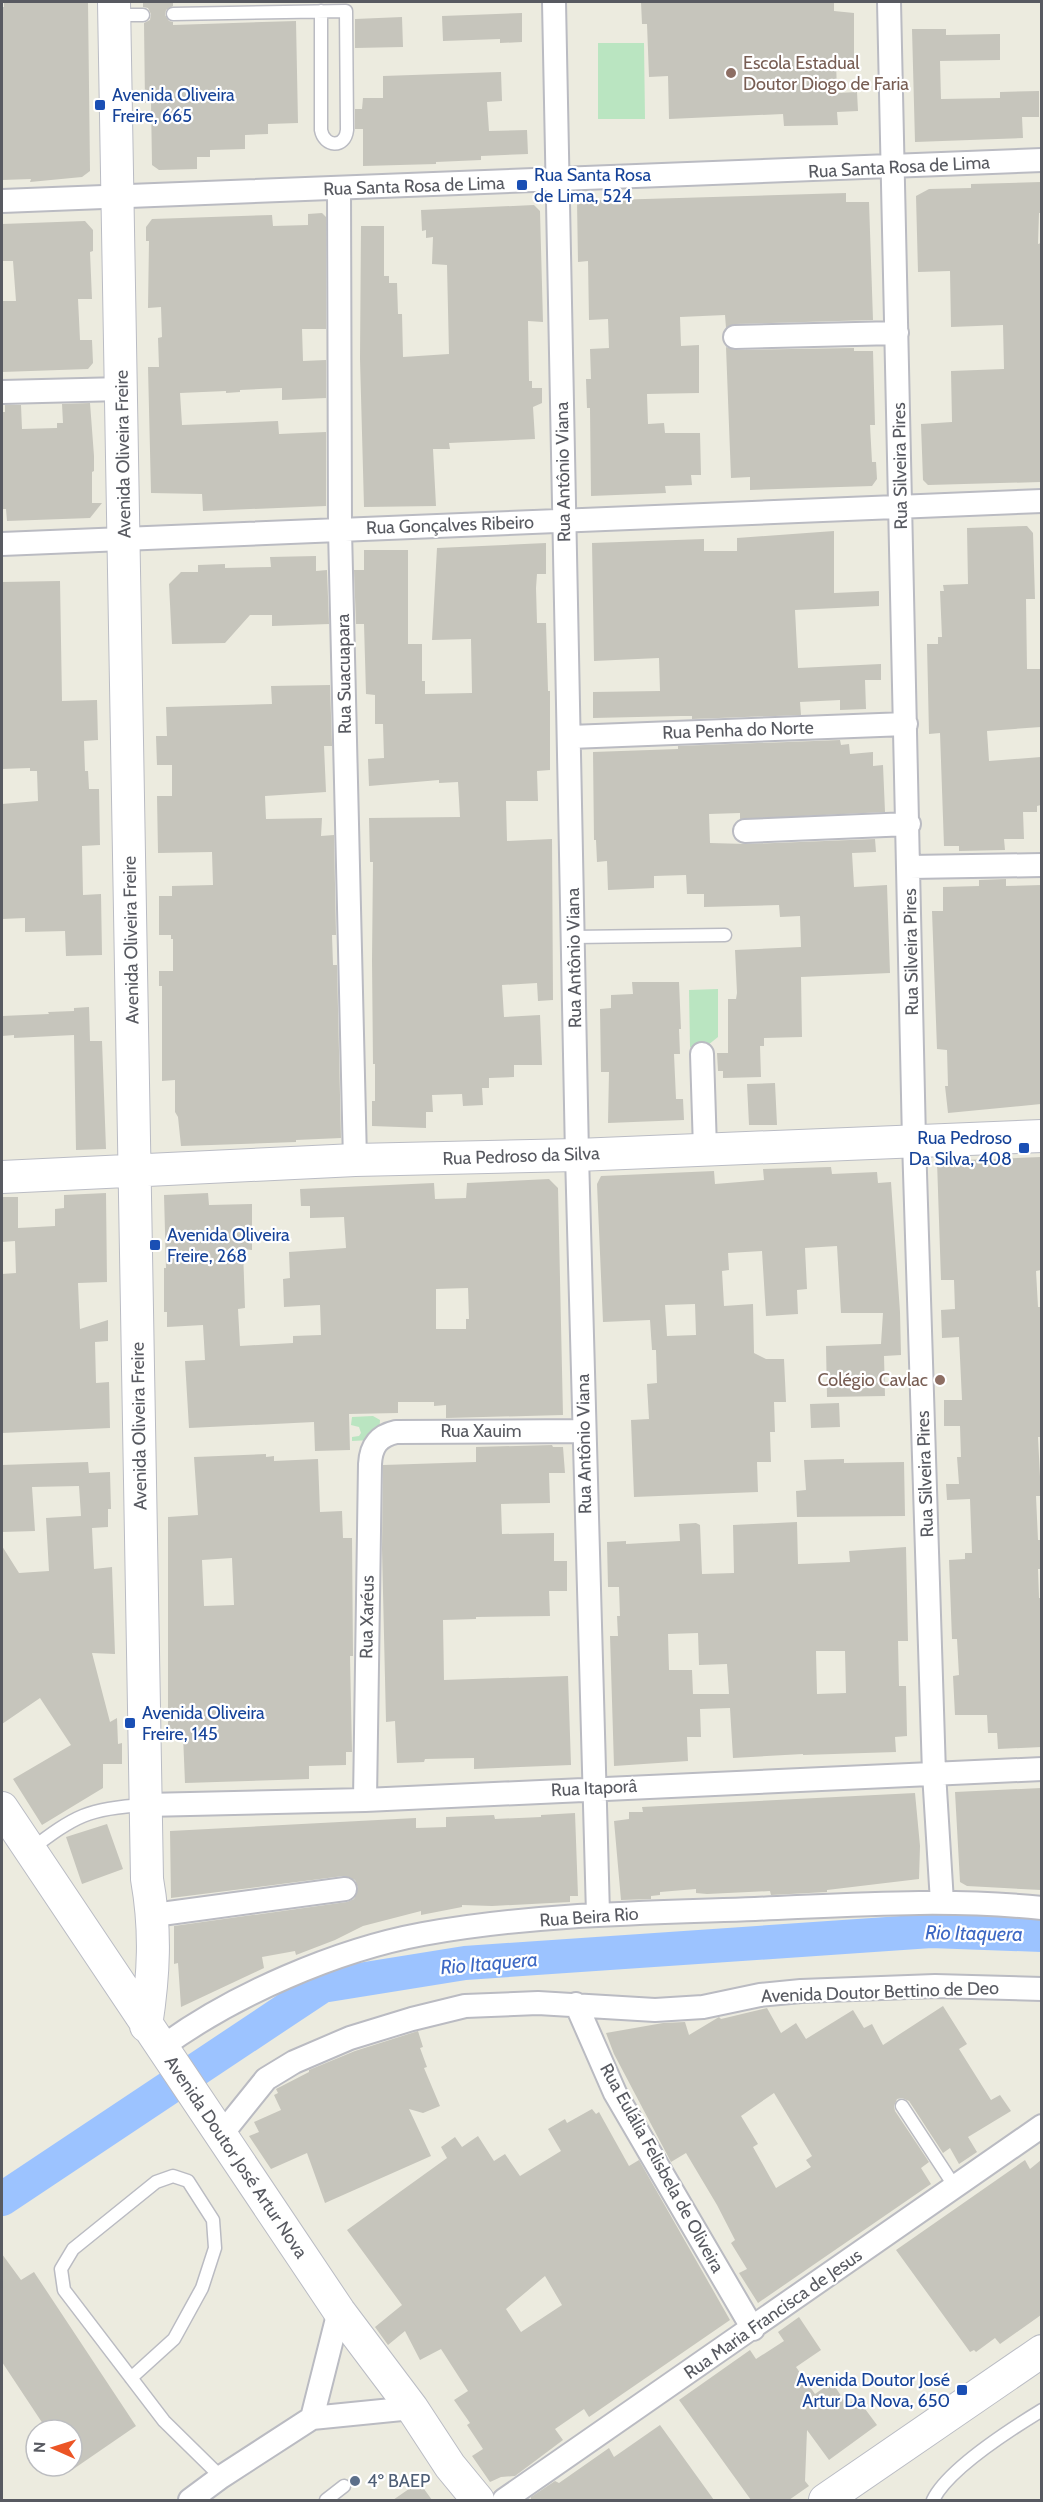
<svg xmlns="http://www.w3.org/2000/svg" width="1043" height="2502" viewBox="0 0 1043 2502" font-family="Cabin,sans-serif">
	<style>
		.green { fill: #bae5c1 }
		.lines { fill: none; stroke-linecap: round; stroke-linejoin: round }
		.river { stroke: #9cc3ff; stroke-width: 34 }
		.building { fill: #c6c5bc; fill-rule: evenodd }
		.lane-casing { stroke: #babbc2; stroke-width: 15 }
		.street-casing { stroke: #babbc2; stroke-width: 26 }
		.secondary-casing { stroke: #babcc4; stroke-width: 34 }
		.lane { stroke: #fff; stroke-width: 12 }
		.street { stroke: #fff; stroke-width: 22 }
		.secondary { stroke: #fff; stroke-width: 32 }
		.education-dot { fill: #8d6e63; stroke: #fff; stroke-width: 2 }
		.transit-dot { fill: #1a4fb4; stroke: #fff; stroke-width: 2 }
		.service-dot { fill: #5c6f8a; stroke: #fff; stroke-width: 2 }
		.labels { text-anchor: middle; stroke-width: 4.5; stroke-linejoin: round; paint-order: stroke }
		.education-label { font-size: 18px; fill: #785e54; stroke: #fff; text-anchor: start }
		.transit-label { font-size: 18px; fill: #164399; stroke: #fff; text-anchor: start }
		.street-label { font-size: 18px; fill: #585a61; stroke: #fff }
		.service-label { font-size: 18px; fill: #4e5e75; stroke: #fff; text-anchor: start }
		.water-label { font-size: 20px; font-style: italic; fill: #3d68c4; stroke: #fff }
	</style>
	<rect width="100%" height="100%" fill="#ecebdf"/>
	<path class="green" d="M598,43H644L645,119H598Z
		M718,989V1037L708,1045L694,1050L690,1047L689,990Z
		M373,1416L380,1420L379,1436L371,1440L352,1441V1437L359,1436L361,1433L359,1427L351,1425L352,1417Z"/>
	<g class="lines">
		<path class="river" d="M2,2199L322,1986L465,1963L931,1931L1042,1935"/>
	</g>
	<path class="building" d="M4,2H88L90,171L82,177L30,182L31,179L2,180V7H4Z
		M143,2H173V6L166,10L165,15L169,21L173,22V25L296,21L298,123L268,124V134L245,135V149L210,150V157H197V169L159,170L152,165L151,102L145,103L144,23L150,20L151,14L148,8L143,7Z
		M641,2H834V11L854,13V59L836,60L837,93L857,92L858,111L837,112L838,125L784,126L783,114L669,119L668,76L649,77L647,24H642Z
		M522,13V42L500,43V39L443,41L442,16Z
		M402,17L403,47L355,48V19Z
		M912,29H946V35L1000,34V60L940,61L941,99L1000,98V92L1039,91V117H1022L1023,138L915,142Z
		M501,72L502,101L487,102L489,131L527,130L528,154L481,156V160L436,162V164L363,166V129H355V109H362L363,98H383V76Z
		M1041,182V213H1039L1038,244L1041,243V482L928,485L923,480L921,424L952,422L951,371L1004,369L1003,325L951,327L950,271L918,272L916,196L929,189L971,188V184Z
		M846,193V202H869L873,320L735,324L726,328L725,315L680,317L681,346L699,345V393L647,394L648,424L664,423L665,433H700L701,475H691L692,485L665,486L666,493L591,496L590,408H587L586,379H591L590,349L609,348L608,319L589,320L588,261L578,262L577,201Z
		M534,205L540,211L543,322L528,321L529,381H532V388H542V403L533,407L535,439L449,443L450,449H433L436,506L364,507L360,359L361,226H384V276H389V283H397L398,314H402L403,357L449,354L447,265L432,264L433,237L426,238V230L422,231L421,210Z
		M322,213L326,217V329H302L303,361L326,360V398L282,400V388L240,390V392L226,393V391L180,393L182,425L278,421L279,434L326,432V506L203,511L202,494L151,493L148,367H159L158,338L162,337L161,307L148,308L149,241H146V227L152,219L272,215L273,226L308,225V214Z
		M85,221L93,230V251L90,252L92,299H78L80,340H92L93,363L88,369L2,372V301H16L13,261H2V224Z
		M726,347L735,350L854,348V351H873L875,425H870L872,462H876L877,479L872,486L750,490V477L731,478Z
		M90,403L94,456V471L92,472V503H102L90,518L7,521L6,509H2V412H5V405H21L22,429L57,428V423H63L62,404Z
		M1027,526L1033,533L1035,599H1026L1027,669H1041V727L987,731L989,761L1041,757V805L1037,806V812H1023L1024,839H1004L1005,850L959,851V846H944L940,733L929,734L927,644H938V637H942L940,591H944L943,585L968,584L967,528Z
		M834,531V593L879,591V606L795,610L798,668L881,664V680H865L866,709L840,710V700L800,702L801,715L692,719V716H681L593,718V692L660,691L659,658L594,661L592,543L704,539V551H737V538Z
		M546,543V574H537L536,588L537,623H546L548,691H550V770L537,771L538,801H506L507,841L552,839L553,1000L538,1001L537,983L502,985L504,1017L540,1015L542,1065H514V1077L489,1078V1088H482L483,1105L463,1106L462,1094L432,1095L433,1112H426V1128L372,1126V1101H375V1064H373L372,960L373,862H370L369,818L460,817L458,782L439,783V780L369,786L368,759L384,758L383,724H375V695L366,694L364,624H356L354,570H364V550H408V644H422V681H425V694L472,693L471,639L432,640L437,548Z
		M316,556V571L327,570L329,624L272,626V615H250L225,643L172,644L169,584L181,572H198V565L225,564V568L271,567L270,557Z
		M60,581L62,701L97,700L98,740L84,741L85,771H88L89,789H99L100,845L82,846L83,895L101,894L102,955L66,956L65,931L25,932V918L2,919V804L38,801L37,771H30V768L2,769V582Z
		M330,685L332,746H324L326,792L265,796L266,819L322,818L321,836L334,835L336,935H332L333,965H337L341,1138L296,1140V1142L181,1146L178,1117L175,1112V1080L162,1081V986H159V971H173V939H171V935H159V896H172V886L213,885L212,852L158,853L157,796H172V765H157L156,736H167L166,707L272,704L271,686Z
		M840,740L841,745L849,744L850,754L873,752V766L883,765L885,812L740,819V813L709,814L710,843L746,844L875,839L876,852L852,853L854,887L887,885L890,973L801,977L802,1037L764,1038V1046H760L761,1077L723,1078V1071H718L717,1053H728V999H736L737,993L735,950L801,947L800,916L780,917L779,905L704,907V894H687L686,875L654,876V888L608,890L607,861L597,862L596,840H594L593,752L678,749V746Z
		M1006,879V886L1041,885V1104L948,1113L945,1086H948L947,1050L937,1049L932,911H943V887L979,886V880Z
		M632,982H679L681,1029H679L680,1054H674L676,1099H683L684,1120L608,1123L609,1072H601L600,1009L611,1008V995L633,994Z
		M89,1007L90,1041H102L106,1149L76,1150L74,1035L14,1038V1035L2,1036V1016L49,1014L48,1012L74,1011V1008Z
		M775,1083L777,1125H749L747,1084Z
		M1041,1157V1270L1036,1271L1038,1307H1041V1437H1038L1041,1496H1036L1038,1540H1041V1569H1038L1039,1598H1041V1747L998,1749L997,1733H988L987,1715H955L953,1676L959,1675L957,1639H952L949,1560L965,1559V1553H972L970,1499L947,1500L946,1484H959L957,1457H961L960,1426H944V1400H962L959,1337L942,1338L941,1310L955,1309L954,1280H941L937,1161Z
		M831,1167L832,1174L877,1172L878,1183L891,1182L900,1312L901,1355L884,1356L885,1396L827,1397L826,1346L881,1344L883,1313H841L837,1246L805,1248L807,1289L797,1290L798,1314L766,1316L762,1251L728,1253L729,1270L722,1271L724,1306L753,1304L754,1353L766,1359H784L786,1402H774L775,1432H770L771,1462H757L758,1492L634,1497L631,1420L649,1419L647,1384L657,1383L656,1350H652L650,1320L603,1322L597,1184L601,1176L714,1171L715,1184L764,1180L763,1169ZM695,1304L696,1335L667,1336L665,1305Z
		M549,1179L558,1188L563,1415L446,1418V1405L434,1406V1402H398V1413L349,1414L350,1450L315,1451L314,1422L189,1428L185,1361L205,1360L203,1325L167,1327V1312H164V1268H166L164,1195L208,1193L209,1205L252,1204V1250L243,1249L245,1308L238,1309L240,1346L293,1343V1336L321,1335L320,1305L284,1307L283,1279L290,1278L289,1252L346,1248L344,1217L310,1218V1206H301L300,1189L434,1183L435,1199L466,1198L467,1183ZM468,1288L469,1319H466V1329H436V1289Z
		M106,1193L107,1282L78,1283L80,1329L108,1320V1341L95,1342L96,1383L109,1382L110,1428L2,1433V1274L16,1273L15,1241L2,1242V1197H18V1228L55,1226V1209L64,1208V1195Z
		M839,1403L840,1427L811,1428L810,1404Z
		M552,1445L553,1447H563L565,1473H549L550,1503L501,1504L502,1534L554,1533V1561H567V1591H549L550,1616L476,1617V1619L443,1620L444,1680L568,1676L571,1765L474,1769V1758L425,1759L424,1762L397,1763L395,1721L386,1722L382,1549L383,1465L476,1462V1447Z
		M266,1454V1457L274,1456V1461L318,1459L320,1512L342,1511L343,1538H352L353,1656H350L352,1752H346V1765L309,1766V1779L185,1783L183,1735H168V1517L198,1515L194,1457ZM232,1558L234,1605L204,1606L202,1560Z
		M844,1459V1463L904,1462L905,1516L797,1517L796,1491L806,1490L804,1460Z
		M88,1462L89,1473L110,1472L111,1509H108V1527L92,1528L94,1569L112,1567L115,1654L92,1653L110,1722L117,1718L118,1744L122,1743V1764H103V1788L42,1825L13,1779L71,1745L40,1698L2,1724V1546L19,1573L49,1571L46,1518L81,1516L79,1486L32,1487L35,1531L2,1532V1465Z
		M797,1522L798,1564L850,1562L849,1551L906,1547L908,1641H898L899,1686H906L907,1736L895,1737L896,1752L803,1755V1754L733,1758L730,1708L700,1709L701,1737H687L688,1761L614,1766L610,1636H618L617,1616H620L619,1587H608L607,1542L626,1541V1544L680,1541L679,1524L696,1523L700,1525L702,1574L734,1573L733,1525ZM698,1633L699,1665L727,1664L729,1694H693L692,1670H669L668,1634ZM816,1651H845L846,1693L817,1694Z
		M1041,1788V1890L967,1886L960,1882L955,1792Z
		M915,1793L920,1846L919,1879L827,1890V1892L771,1895L770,1891L707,1894L696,1893V1889L660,1892V1895L651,1896V1899L621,1900L614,1821L629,1819V1812H643L642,1807Z
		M575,1813L578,1896H570V1902L492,1906L462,1905V1907L421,1915V1911L363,1926L335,1940L296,1955L295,1951L262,1957L264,1968L181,2007L178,1963L174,1964V1926L347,1902L354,1899L358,1888L355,1880L343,1876L171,1898L170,1831L416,1818V1828L446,1827V1817L494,1815L495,1819L541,1817V1815Z
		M107,1824L123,1869L82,1884L66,1837Z
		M943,2006L967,2044L959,2049L991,2100L1000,2095L1011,2111L968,2137L977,2152L959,2164L950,2148L943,2153L909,2101L902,2098L897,2099L894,2106L895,2111L929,2162L921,2168L931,2184L758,2303L739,2273L747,2269L731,2243L735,2240L717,2205L686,2153L671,2162L614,2054L606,2033L663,2023L685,2022L689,2035L719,2017L721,2019L767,2008L781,2033L796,2023L806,2039L853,2010L864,2028L872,2024L883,2045ZM774,2093L812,2156L806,2160L811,2167L776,2188L753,2147L758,2144L741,2116Z
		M418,2031L423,2047L420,2048L427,2067L424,2068L440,2106L423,2113L409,2109L431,2156L325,2203L307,2153L271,2169L249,2136L259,2132L254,2122L281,2110L274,2095L278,2093L276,2089L309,2072V2070L355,2051Z
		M592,2109L596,2114L599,2112L629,2166L639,2160L730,2320L589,2417L584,2409L555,2429L563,2440L515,2476L501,2477L490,2482L472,2456L483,2449L467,2425L470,2423L454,2400L468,2391L441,2349L420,2360L405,2331L388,2345L375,2327L402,2305L347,2230L447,2158L441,2147L455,2137L462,2147L478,2136L494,2161L505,2154L520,2176L561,2151L548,2129L565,2119L567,2123ZM545,2276L562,2305L521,2332L506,2309Z
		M1025,2160L1030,2169L1041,2160V2315L1000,2344L995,2338L976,2352L974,2350L970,2352L896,2250Z
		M2,2254L21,2280L34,2272L136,2426L72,2470V2430H47L2,2362Z
		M799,2317L821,2350L796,2367L815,2394L832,2382L847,2405L857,2398L877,2425L829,2460L807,2430L805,2481L809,2486L789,2500H751L679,2400L750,2350L756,2359L784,2341L778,2332Z
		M660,2425L714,2500H531V2497L555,2481L559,2483L609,2448L614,2457Z
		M419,2482L432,2500H393Z"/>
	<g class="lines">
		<defs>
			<path id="lane" d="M173,14L346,11L347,130C345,149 324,147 321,130V11
				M116,15H143
				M573,937L725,935
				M30,1850C75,1816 88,1808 145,1805
				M902,2106L955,2187
				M131,2378L174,2339L202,2288L215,2248L213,2220L188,2181L173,2176L156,2182L73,2249L61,2269L64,2290L164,2421L221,2477
				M326,2500L344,2486
				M933,2500C948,2469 1011,2429 1042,2410"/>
			<path id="street" d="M554,2L577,1155L598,1914
				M889,2L914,1141L934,1773L942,1902
				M339,188L340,530L355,1160
				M2,201L1042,160
				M735,337L897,333
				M2,392L122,389
				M2,544L1042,501
				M570,737L906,724
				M745,831L909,824
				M910,867L1042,865
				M702,1054L705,1149
				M365,1800L370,1464C371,1446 378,1436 396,1432L584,1431
				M146,1805L365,1800L1042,1769
				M154,1915L345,1889
				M576,2004L615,2093L753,2329
				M162,2047C233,1995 336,1950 423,1934C532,1914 644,1913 755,1909C850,1905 946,1898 1042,1908
				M221,2135L266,2079L294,2062L350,2038L412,2019L465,2006L538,2003L655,2010L703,2007L760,1995L801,1991L935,1986L1042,1989
				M339,2311L312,2418L412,2408
				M190,2500L221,2477L312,2418
				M504,2500L1042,2126"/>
			<path id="secondary" d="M114,2L147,1879C156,1930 154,1974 146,2026
				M2,1177L355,1160L577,1155L1042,1136
				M2,1808L339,2311L412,2408L450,2466L478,2500
				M825,2500L1042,2351"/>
		</defs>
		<use href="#lane" class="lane-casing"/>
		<use href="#street" class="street-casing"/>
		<use href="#secondary" class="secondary-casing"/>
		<use href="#lane" class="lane"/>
		<use href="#street" class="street"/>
		<use href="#secondary" class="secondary"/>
	</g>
	<g class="education-dot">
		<circle cx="731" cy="73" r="6"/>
		<circle cx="940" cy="1380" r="6"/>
	</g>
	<g class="transit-dot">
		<rect x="94" y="99" width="12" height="12" rx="3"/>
		<rect x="516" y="179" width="12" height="12" rx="3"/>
		<rect x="1018" y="1142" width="12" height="12" rx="3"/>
		<rect x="149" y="1239" width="12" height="12" rx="3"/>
		<rect x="124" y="1717" width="12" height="12" rx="3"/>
		<rect x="956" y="2384" width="12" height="12" rx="3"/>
	</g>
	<circle class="service-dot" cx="355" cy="2481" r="6"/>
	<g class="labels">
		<g class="education-label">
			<text x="743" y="69">Escola Estadual<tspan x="743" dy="21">Doutor Diogo de Faria</tspan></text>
			<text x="928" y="1386" text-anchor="end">Colégio Cavlac</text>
		</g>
		<g class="transit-label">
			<text x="112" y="101">Avenida Oliveira<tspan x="112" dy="21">Freire, 665</tspan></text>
			<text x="534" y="181">Rua Santa Rosa<tspan x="534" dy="21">de Lima, 524</tspan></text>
			<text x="1012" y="1144" text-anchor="end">Rua Pedroso<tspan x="1012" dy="21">Da Silva, 408</tspan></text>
			<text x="167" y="1241">Avenida Oliveira<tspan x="167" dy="21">Freire, 268</tspan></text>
			<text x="142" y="1719">Avenida Oliveira<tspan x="142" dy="21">Freire, 145</tspan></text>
			<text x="950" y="2386" text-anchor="end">Avenida Doutor José<tspan x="950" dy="21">Artur Da Nova, 650</tspan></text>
		</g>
		<g class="street-label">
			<text transform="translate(899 167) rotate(-3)" y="6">Rua Santa Rosa de Lima</text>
			<text transform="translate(414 186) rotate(-2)" y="6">Rua Santa Rosa de Lima</text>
			<text transform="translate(123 454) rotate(-91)" y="6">Avenida Oliveira Freire</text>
			<text transform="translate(900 466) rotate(-91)" y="6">Rua Silveira Pires</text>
			<text transform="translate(563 472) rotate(-91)" y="6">Rua Antônio Viana</text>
			<text transform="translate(450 525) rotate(-2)" y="6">Rua Gonçalves Ribeiro</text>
			<text transform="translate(344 674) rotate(-91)" y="6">Rua Suacuapara</text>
			<text transform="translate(738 730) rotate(-2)" y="6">Rua Penha do Norte</text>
			<text transform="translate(131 940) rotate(-91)" y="6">Avenida Oliveira Freire</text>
			<text transform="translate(911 952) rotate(-91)" y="6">Rua Silveira Pires</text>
			<text transform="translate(574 958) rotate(-91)" y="6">Rua Antônio Viana</text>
			<text transform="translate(521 1156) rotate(-2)" y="6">Rua Pedroso da Silva</text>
			<text transform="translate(139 1426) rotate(-91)" y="6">Avenida Oliveira Freire</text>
			<text x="481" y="1437">Rua Xauim</text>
			<text transform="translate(584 1444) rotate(-91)" y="6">Rua Antônio Viana</text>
			<text transform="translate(925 1474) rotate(-92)" y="6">Rua Silveira Pires</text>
			<text transform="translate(367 1617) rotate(-89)" y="6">Rua Xaréus</text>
			<text transform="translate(594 1788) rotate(-3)" y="6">Rua Itaporâ</text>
			<text transform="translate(589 1917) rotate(-4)" y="6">Rua Beira Rio</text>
			<text transform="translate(880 1992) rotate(-2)" y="6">Avenida Doutor Bettino de Deo</text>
			<text transform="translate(236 2157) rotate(56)" y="6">Avenida Doutor José Artur Nova</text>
			<text transform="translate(662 2168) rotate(61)" y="6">Rua Eulália Felisbela de Oliveira</text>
			<text transform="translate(773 2314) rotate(-35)" y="6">Rua Maria Francisca de Jesus</text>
		</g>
		<g class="service-label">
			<text x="367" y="2487">4º BAEP</text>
		</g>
		<g class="water-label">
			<text transform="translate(974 1933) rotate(1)" y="7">Rio Itaquera</text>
			<text transform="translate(489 1963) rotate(-5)" y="7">Rio Itaquera</text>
		</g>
	</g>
	<rect width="1043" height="2502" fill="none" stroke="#585a61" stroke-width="6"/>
	<g transform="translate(54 2448) rotate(273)"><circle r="28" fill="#ffffff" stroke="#bcbdc0" stroke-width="1.5"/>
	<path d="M0-4.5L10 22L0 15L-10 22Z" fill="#ec5525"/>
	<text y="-9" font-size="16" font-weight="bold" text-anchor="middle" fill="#585a61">N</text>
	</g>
</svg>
